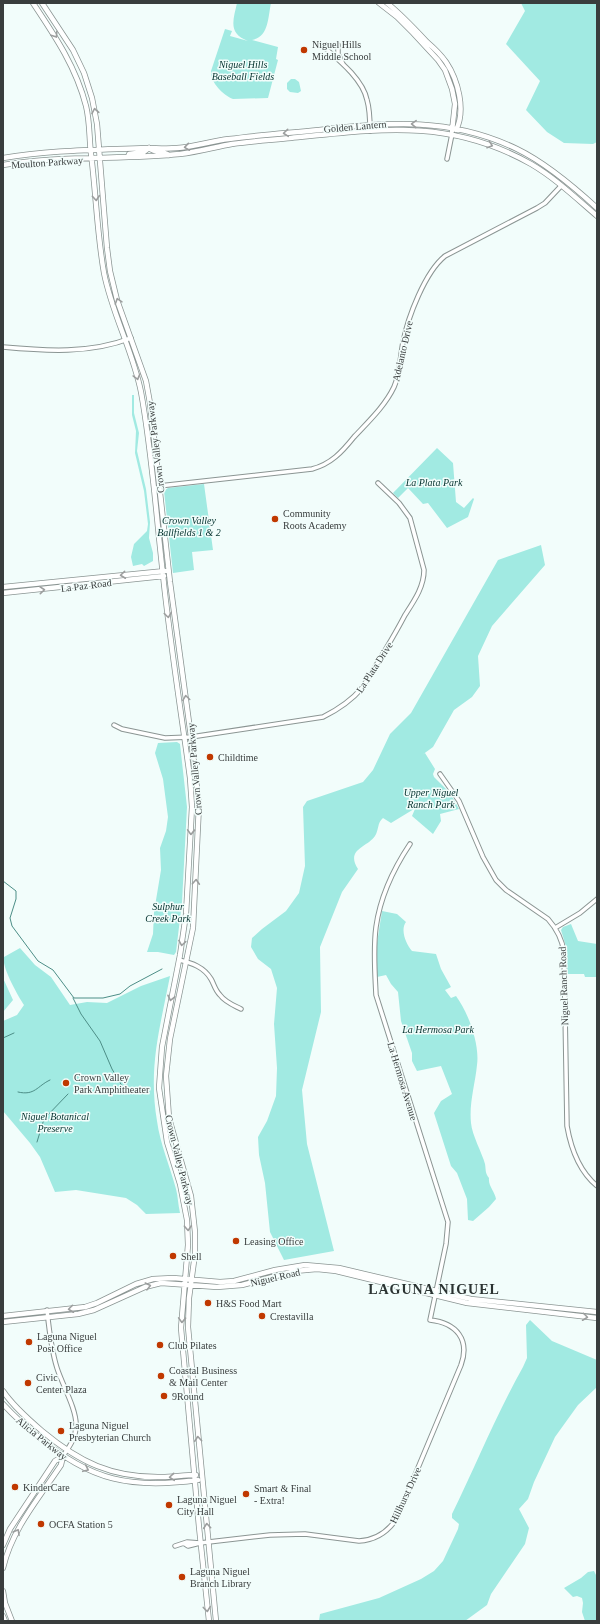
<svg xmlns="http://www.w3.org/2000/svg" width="600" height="1624" viewBox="0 0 600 1624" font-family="Georgia,serif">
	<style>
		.green { fill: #a1eae2 }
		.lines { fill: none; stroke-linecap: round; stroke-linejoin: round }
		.stream { stroke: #4d8e87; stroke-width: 1 }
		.minor-casing { stroke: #8b9593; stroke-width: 5.5 }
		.major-casing { stroke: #8b9593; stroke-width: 6 }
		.minor { stroke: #fff; stroke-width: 3.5 }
		.major { stroke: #fff; stroke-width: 4.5 }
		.oneway { stroke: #9c9e9e }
		.poi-dot { fill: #c03800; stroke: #f2fdfb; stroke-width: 1.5 }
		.labels { text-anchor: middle; stroke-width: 3; stroke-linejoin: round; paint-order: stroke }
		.poi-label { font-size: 10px; fill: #393d3d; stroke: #f2fdfb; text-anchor: start }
		.park-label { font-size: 10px; font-style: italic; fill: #04322e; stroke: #f2fdfb }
		.street-label { font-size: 10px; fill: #393d3d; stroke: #f2fdfb }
		.district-label { font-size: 14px; font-weight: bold; letter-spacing: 1px; fill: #2b3332; stroke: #f2fdfb }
	</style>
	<rect width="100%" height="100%" fill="#f2fdfb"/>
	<path class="green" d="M237,3H271C268,17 269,37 252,40L278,47L276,59L278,60L268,98L233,99C223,95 210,82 211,71L225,29L232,31L230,36L248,41C228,33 233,21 237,3Z
		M521,3H597V142L593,144L564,143L547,132L526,110L540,81L506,44L525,11Z
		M291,79H295L299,82L301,91L298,93L290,92L287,89V83Z
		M132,395H134V413L139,433L137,451L146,489L150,522L149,538L153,553V561L144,566L142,564L133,566L131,557L134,544L147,531L148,524L144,491L135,453L136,431L132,415Z
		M437,448L453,463L456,502L464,508L473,498L474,499L468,517L447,528L428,503L423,504L408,488L398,498L393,493Z
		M204,484L213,550L192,552L194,570L173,573L164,491L168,488Z
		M541,545L545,565L492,626L478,656L480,686L472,697L454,710L433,747L422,755L425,753L435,769L433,774L434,777L450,793L459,809L440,814L441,821L433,834L412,816L415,809L413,794L414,809L391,823L383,818C377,823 379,830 375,836C368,847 345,849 358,869L342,892L320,947L321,1012L302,1090L307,1144L334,1251L284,1260L270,1232L265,1183L259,1155L258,1137L267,1121L276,1096L277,1068L274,1024L277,988L271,969L258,959L251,947L252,938L262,929L286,911L299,893L305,866L303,807L307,801L363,782L373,770L390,734L411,713L498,560Z
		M177,742L180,744L187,807L182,902L176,952L174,955L158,952H147L153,934L154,912L161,870L160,848L166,831L168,817L163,779L155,753L158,743Z
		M382,911L397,914L406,922C400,930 406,944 412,951L436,954L441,969L451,987L445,990L451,998L456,996C468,1012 480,1044 477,1065C475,1085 469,1103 471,1123C472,1135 482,1153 485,1164C486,1170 485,1173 489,1178C488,1186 495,1192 496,1199L489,1207L473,1221L468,1220L467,1199L457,1173L451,1166L434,1113L441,1101L452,1094L441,1066L417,1071L412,1061V1053L401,1021L398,992L391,984L386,975L377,977V943Z
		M571,924L578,941L597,944V977H585L584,974H567V950L561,930L563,927Z
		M20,948L35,965L51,977L70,1005L87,1002L107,1003L141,986L170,976C160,1028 148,1067 157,1121C160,1144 170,1166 176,1189C178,1196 178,1205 180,1213L146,1214L137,1205L126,1198L76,1190L55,1192L40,1157L30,1143L3,1111V1021L17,1015L24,1005C18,996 1,966 4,957Z
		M3,978L13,1000L3,1012Z
		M530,1320L552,1341L597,1360V1387L578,1405L555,1437L534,1482L528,1499L519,1509L529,1528L525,1544L491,1594L487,1605L465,1621H319L320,1614L379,1598L421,1579L434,1571L443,1561L458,1529L459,1524L452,1518V1514C476,1465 496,1415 523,1367L527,1358L526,1325Z
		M594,1571L597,1577V1621H585L582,1612L583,1603L582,1598L577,1596L573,1597L564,1588L581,1578L588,1572Z"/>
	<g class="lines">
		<path class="stream" d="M3,881L16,891V899L10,918L12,926L38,961L53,970L74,998H103L120,994L130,986L162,969
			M73,998L81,1014L100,1041L112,1069L122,1086
			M3,1038L14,1033
			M18,1092C35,1096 37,1086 50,1080
			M37,1142L44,1119L68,1094"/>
		<defs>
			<path id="minor" d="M338,45V54L343,64
				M325,48C340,61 363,80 367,100C370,110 370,121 370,131
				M447,159L452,134
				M3,347C46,351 90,354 131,338
				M159,486L312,469C331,464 342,452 354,437C368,422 385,406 394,387C400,374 400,357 403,342C408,317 425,272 445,256L537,208L545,203L561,186
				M114,725L122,729L165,738L191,737L323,717C339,709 351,701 362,688C377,664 392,640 405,615C414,601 424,587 424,570L410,518L399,503L378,483
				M440,774L459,801L483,857L496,880L506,890L548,919C556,928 562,939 564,952L567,1126C571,1149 579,1171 597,1186
				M555,928L580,913L597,899
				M179,960C192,963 204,967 211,979C214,984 215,990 220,995C225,1002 233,1005 241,1009
				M47,1310C49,1329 51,1349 57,1368C62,1384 77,1410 76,1426C76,1438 69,1447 63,1456
				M185,1544L188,1546L200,1543L270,1535L305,1534L359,1541C376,1540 388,1532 397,1518L461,1365C470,1340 457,1323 430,1320L446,1244L448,1222L376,995C375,973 373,950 376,927C380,898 394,868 410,844
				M175,1546L187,1542L200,1543"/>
			<path id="major" d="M33,3C55,36 76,67 86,106C90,122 89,137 91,154C96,193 97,234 104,273C112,314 133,351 141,392C152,452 156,514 163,575C170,643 181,711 190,778L192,807L186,914L180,955L162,1047L159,1088L167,1142L180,1184L187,1220L188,1245L181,1328L199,1527L209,1621
				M42,3L73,50L84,73L92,98L97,124L107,248L110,271L117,300L146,381L150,403L170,582L191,737L199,805L193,928L170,1039L166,1076L169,1118L191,1196L195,1232V1254L189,1298L188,1327L216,1621
				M379,3L397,17L413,33L438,60L445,70L452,89L455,104L452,131
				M387,3C402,15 414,28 427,42C434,48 441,55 446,62C458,80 466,110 456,130
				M149,148C155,154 162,150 169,155
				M128,157L129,154L144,152L149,148
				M3,158C50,150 98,150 146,148C156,148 167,149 177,148C195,147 211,141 229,139C259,135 289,133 319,130C389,122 451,117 517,149C546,163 573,186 597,208
				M3,165C61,155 122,160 180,154C198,152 215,147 232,144C252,141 271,140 291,138C379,129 450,118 531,164C555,178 576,198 597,216
				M3,587L165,571
				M3,593L164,576
				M3,1316L85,1307L97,1303L136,1284L153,1279L173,1278L220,1282L234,1281L275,1270L305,1265L339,1268L471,1299L597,1312
				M3,1322L78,1314L94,1310L145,1287L161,1283L217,1287L242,1285L295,1271L317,1269L336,1271L467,1303L597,1318
				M3,1391C13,1406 28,1419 42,1431C79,1462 112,1478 162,1477C173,1477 184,1475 196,1475
				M3,1404C14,1416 26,1427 39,1437C90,1481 132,1489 198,1480
				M3,1545L10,1529L55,1461L63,1456
				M3,1568C12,1529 39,1498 61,1465L63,1456
				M3,1591L5,1603L12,1621
				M3,1616L5,1621"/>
		</defs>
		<use href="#minor" class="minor-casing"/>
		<use href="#major" class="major-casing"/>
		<use href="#minor" class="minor"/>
		<use href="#major" class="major"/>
	</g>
	<defs><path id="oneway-chevron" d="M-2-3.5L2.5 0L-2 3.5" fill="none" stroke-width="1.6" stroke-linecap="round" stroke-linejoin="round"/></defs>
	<g class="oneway">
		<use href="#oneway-chevron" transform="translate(55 35) rotate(57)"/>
		<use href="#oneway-chevron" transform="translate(95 111) rotate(-100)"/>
		<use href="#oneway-chevron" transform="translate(414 124) rotate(-178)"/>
		<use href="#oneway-chevron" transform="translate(286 133) rotate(175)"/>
		<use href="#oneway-chevron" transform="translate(490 145) rotate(19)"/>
		<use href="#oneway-chevron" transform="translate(187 147) rotate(172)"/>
		<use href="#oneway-chevron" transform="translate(96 198) rotate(85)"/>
		<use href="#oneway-chevron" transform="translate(118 301) rotate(-107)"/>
		<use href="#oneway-chevron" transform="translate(137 377) rotate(75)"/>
		<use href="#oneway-chevron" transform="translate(123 575) rotate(174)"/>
		<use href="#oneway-chevron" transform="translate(42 590) rotate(-5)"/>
		<use href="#oneway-chevron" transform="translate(168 615) rotate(82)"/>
		<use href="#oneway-chevron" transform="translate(186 698) rotate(-98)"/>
		<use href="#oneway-chevron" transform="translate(191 832) rotate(92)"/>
		<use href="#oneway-chevron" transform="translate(196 882) rotate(-87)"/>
		<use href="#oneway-chevron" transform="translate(182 943) rotate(99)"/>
		<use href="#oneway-chevron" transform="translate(171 998) rotate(102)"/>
		<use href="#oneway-chevron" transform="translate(188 1228) rotate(87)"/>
		<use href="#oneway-chevron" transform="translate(148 1286) rotate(-14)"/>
		<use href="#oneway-chevron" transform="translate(71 1309) rotate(173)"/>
		<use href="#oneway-chevron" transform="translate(585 1317) rotate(7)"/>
		<use href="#oneway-chevron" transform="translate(182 1320) rotate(92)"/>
		<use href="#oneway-chevron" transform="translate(198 1439) rotate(-95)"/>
		<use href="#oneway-chevron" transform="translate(86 1469) rotate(25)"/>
		<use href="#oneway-chevron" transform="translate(172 1477) rotate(175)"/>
		<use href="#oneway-chevron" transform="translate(207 1526) rotate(-95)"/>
		<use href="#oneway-chevron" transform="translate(17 1532) rotate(-60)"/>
		<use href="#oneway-chevron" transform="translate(207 1609) rotate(83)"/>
	</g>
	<g class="poi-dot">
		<circle cx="304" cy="50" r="4"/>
		<circle cx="275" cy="519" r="4"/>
		<circle cx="210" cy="757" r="4"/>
		<circle cx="66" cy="1083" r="4"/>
		<circle cx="236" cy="1241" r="4"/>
		<circle cx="173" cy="1256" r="4"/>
		<circle cx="208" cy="1303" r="4"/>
		<circle cx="262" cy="1316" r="4"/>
		<circle cx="29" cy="1342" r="4"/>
		<circle cx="160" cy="1345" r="4"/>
		<circle cx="161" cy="1376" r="4"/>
		<circle cx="28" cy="1383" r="4"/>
		<circle cx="164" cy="1396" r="4"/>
		<circle cx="61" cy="1431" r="4"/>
		<circle cx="15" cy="1487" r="4"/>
		<circle cx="246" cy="1494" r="4"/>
		<circle cx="169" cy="1505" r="4"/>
		<circle cx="41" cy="1524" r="4"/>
		<circle cx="182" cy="1577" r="4"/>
	</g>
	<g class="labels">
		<g class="poi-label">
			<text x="312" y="48">Niguel Hills<tspan x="312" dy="12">Middle School</tspan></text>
			<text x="283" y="517">Community<tspan x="283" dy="12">Roots Academy</tspan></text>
			<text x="218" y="761">Childtime</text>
			<text x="74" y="1081">Crown Valley<tspan x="74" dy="12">Park Amphitheater</tspan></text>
			<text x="244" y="1245">Leasing Office</text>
			<text x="181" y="1260">Shell</text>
			<text x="216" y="1307">H&amp;S Food Mart</text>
			<text x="270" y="1320">Crestavilla</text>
			<text x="37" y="1340">Laguna Niguel<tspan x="37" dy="12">Post Office</tspan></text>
			<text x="168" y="1349">Club Pilates</text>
			<text x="169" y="1374">Coastal Business<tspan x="169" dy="12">&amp; Mail Center</tspan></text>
			<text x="36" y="1381">Civic<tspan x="36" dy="12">Center Plaza</tspan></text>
			<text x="172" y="1400">9Round</text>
			<text x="69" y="1429">Laguna Niguel<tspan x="69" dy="12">Presbyterian Church</tspan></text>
			<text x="23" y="1491">KinderCare</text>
			<text x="254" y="1492">Smart &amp; Final<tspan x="254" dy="12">- Extra!</tspan></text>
			<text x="177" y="1503">Laguna Niguel<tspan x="177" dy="12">City Hall</tspan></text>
			<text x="49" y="1528">OCFA Station 5</text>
			<text x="190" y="1575">Laguna Niguel<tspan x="190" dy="12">Branch Library</tspan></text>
		</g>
		<g class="park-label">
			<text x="243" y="68">Niguel Hills<tspan x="243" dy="12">Baseball Fields</tspan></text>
			<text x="434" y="486">La Plata Park</text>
			<text x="189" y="524">Crown Valley<tspan x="189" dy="12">Ballfields 1 &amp; 2</tspan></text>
			<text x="431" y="796">Upper Niguel<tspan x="431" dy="12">Ranch Park</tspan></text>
			<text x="168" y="910">Sulphur<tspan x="168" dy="12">Creek Park</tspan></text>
			<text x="438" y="1033">La Hermosa Park</text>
			<text x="55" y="1120">Niguel Botanical<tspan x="55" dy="12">Preserve</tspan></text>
		</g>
		<g class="street-label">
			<text transform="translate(355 126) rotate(-5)" y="4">Golden Lantern</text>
			<text transform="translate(47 162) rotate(-4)" y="4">Moulton Parkway</text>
			<text transform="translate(402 351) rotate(-77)" y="4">Adelanto Drive</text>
			<text transform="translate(155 447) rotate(-97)" y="4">Crown Valley Parkway</text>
			<text transform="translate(86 585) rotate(-7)" y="4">La Paz Road</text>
			<text transform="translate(374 667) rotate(-57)" y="4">La Plata Drive</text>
			<text transform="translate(194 769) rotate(-95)" y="4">Crown Valley Parkway</text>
			<text transform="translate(563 986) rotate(-92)" y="4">Niguel Ranch Road</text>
			<text transform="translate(403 1081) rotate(73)" y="4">La Hermosa Avenue</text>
			<text transform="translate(180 1160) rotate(76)" y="4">Crown Valley Parkway</text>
			<text transform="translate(275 1277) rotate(-13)" y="4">Niguel Road</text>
			<text transform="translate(42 1438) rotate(39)" y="4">Alicia Parkway</text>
			<text transform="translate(405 1495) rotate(-65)" y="4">Hillhurst Drive</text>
		</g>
		<g class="district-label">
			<text x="434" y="1294">LAGUNA NIGUEL</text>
		</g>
	</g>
	<rect width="600" height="1624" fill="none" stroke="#393d3d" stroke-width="8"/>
</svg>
